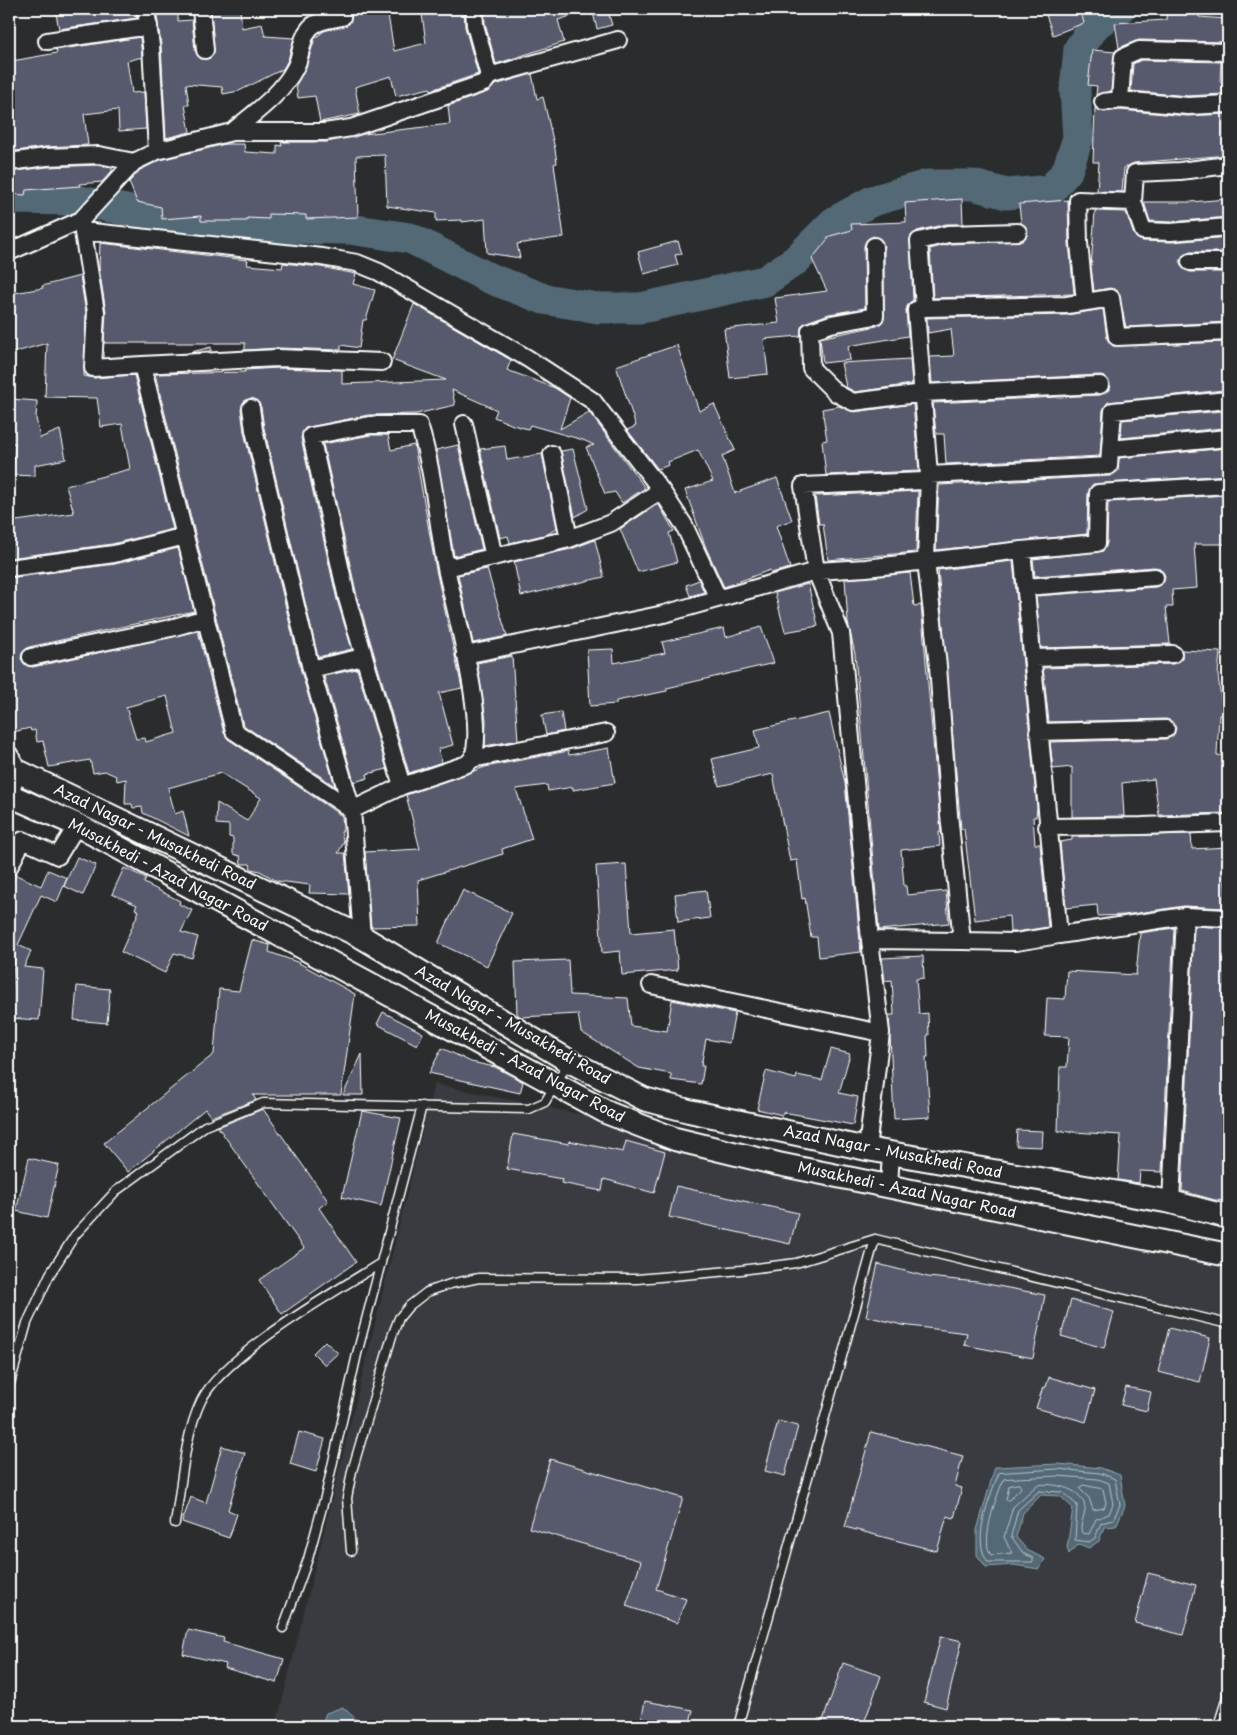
<svg xmlns="http://www.w3.org/2000/svg" width="1237" height="1735" viewBox="0 0 1237 1735" font-family="'Playpen Sans',sans-serif">
	<style>
		.built { fill: #383a41 }
		.water { fill: #526976; stroke: #97a5ad }
		.lines { fill: none; stroke-linecap: round; stroke-linejoin: round }
		.shore { stroke: #bac3c8; stroke-width: 1 }
		.river { stroke: #526976; stroke-width: 31 }
		.building { fill: #575a6c; stroke: #fff; fill-rule: evenodd }
		.service-casing { stroke: #fff; stroke-width: 11 }
		.minor-casing { stroke: #fff; stroke-width: 20 }
		.secondary-casing { stroke: #fff; stroke-width: 26 }
		.service { stroke: #2a2d2e; stroke-width: 8 }
		.minor { stroke: #2a2d2e; stroke-width: 16 }
		.secondary { stroke: #2a2d2e; stroke-width: 22 }
		.labels { text-anchor: middle; stroke-width: 4; stroke-linejoin: round; paint-order: stroke }
		.street-label { font-size: 15px; fill: #fff; stroke: #2a2d2e }
	</style>
	<rect width="100%" height="100%" fill="#2a2d2e"/>
	<filter id="ink" filterUnits="userSpaceOnUse"><feTurbulence type="fractalNoise" baseFrequency=".02" numOctaves="2"/><feDisplacementMap in="SourceGraphic" scale="10" xChannelSelector="R" yChannelSelector="G"/><feConvolveMatrix kernelMatrix="1 2 1 2 8 2 1 2 1" color-interpolation-filters="sRGB"/></filter>
	<g filter="url(#ink)">
		<path class="built" d="M434,1084L1228,1248V1726H276Z"/>
		<path class="water" d="M1058,1464L1101,1468L1120,1475L1125,1506L1116,1526L1104,1527L1099,1541L1089,1548L1079,1544L1069,1554L1067,1548L1073,1508L1060,1496L1041,1495L1023,1513L1016,1537L1027,1550L1045,1559L1039,1569L1014,1565L986,1567L977,1555V1530L995,1467Z
			M343,1707L363,1726H321L326,1713Z"/>
		<g class="lines">
			<path class="shore" d="M1058,1469L1100,1473L1115,1479L1120,1505L1113,1520L1101,1523L1095,1538L1089,1542L1075,1540L1077,1505L1062,1492L1039,1491L1018,1510L1011,1536L1023,1553L1033,1558V1562H988C971,1540 990,1496 999,1473Z
				M1058,1476L1098,1479L1109,1483L1113,1504L1109,1514L1096,1519L1089,1534L1082,1533C1079,1526 1084,1518 1085,1510C1086,1489 1053,1482 1037,1485L1013,1507L1004,1537L1012,1553L991,1555C980,1541 997,1494 1004,1479Z
				M1019,1484L1021,1488L1009,1500H1006L1009,1486Z
				M1083,1485L1103,1489L1106,1503L1104,1508L1093,1510L1089,1498L1080,1489Z"/>
			<path class="river" d="M9,199L75,200L136,212L188,228L236,232L283,228L349,229L410,238L489,278L544,299L598,308H641L765,281L796,260L834,222L872,201L928,185H973L1007,194L1051,190L1067,171L1078,138L1075,90L1079,49L1096,24L1119,9"/>
		</g>
		<path class="building" d="M55,9H136L137,18L59,29Z
			M156,9H178V21L192,20L195,51L201,59L210,58L214,54L211,9H240L242,28L262,24L265,36L294,38L288,60L283,69L239,91L223,94L222,87L186,84L189,105H185L190,132L166,138L161,45Z
			M347,9H387L394,51L426,43L422,14L464,9L465,27L478,74L431,90L430,88L396,96L391,76L355,87L360,114L320,122L315,96L298,98L296,85L306,67L315,38L324,31L349,24L352,16Z
			M484,9H584V12L558,20L564,42L496,64L485,23Z
			M592,9H607L612,25L597,29Z
			M1044,9H1080L1084,23L1053,35Z
			M1167,9H1199V17L1227,19L1225,42L1139,40L1119,48L1115,23L1166,20Z
			M140,37L142,57L127,61L132,93L144,92L146,129L119,131L118,110L84,114L88,145L45,147L9,152V84L16,83L12,61L57,53L56,50Z
			M1092,50L1115,52L1111,91L1096,95L1097,86L1088,85Z
			M1141,60L1221,62L1220,82H1224L1223,94L1188,96L1131,91L1133,64Z
			M532,74L537,99L543,97L555,149L557,163L554,164L564,237L517,244L520,258L487,253L485,219L462,222V220L436,221V213L387,206L385,155L356,156L358,217L306,219V215L269,214V219L247,218V221H201V216L162,219L161,207L137,202L129,182L140,170L160,160L225,144H244L245,152L277,154V145L282,146L281,142H327L364,134L450,124L448,106L487,92L495,85Z
			M1095,108L1104,112L1120,110L1187,116L1227,114L1228,155L1134,163L1124,168L1122,192L1097,191L1099,162H1093Z
			M98,165L112,168V171L102,182L79,184L80,186L26,190L25,195L9,194V172L47,167Z
			M962,199L963,224H946L917,231L910,238L913,300L909,303L906,310L908,336L848,346L850,360L823,363L820,338L877,326L884,320V246L879,238L873,236L866,241L864,246L865,308L829,314L807,322L802,326L800,336L764,339L768,374L730,378L724,329L779,323L775,298L827,291L812,259L830,236L852,230L851,224L906,222L905,203Z
			M1228,199V217L1171,222L1150,221L1144,202H1190Z
			M1068,200L1069,243L1074,294L933,298L930,249L949,244L1023,241L1028,231L1021,223L1019,204Z
			M1095,211L1126,212L1134,235L1142,241L1172,242L1228,237V252H1190L1182,257L1180,262L1182,267L1190,272H1228V322L1126,327L1118,291L1110,288L1094,291L1091,267Z
			M678,241L682,254L675,255L678,265L644,274L638,252Z
			M100,243L248,260L247,265L282,268L283,263L321,267L356,274L353,284L375,290L366,320H363L359,348L341,345V350L278,348L245,350V343H104L106,312L99,268Z
			M80,276L86,313L84,376L94,378L134,375L173,529L112,544L9,558V522L74,513L66,486L130,469L122,424L101,427L97,398L45,397L47,343L9,354V294L43,288L42,286Z
			M414,304L511,360L507,370L555,388L570,398L560,429L589,412L645,488L622,503L615,492L605,494L586,447L594,445L583,440L530,425L528,429L513,425L494,417L497,410L452,390L455,405L416,414L368,415L305,428L301,438L337,600L352,649L318,657L264,428L261,407L254,399L245,400L241,409L244,432L301,671L335,786L243,725L155,374L245,372V370L278,368L342,370V384L446,380L392,360Z
			M1103,309L1107,339L1113,346L1228,342V370H1222L1224,390L1108,402L1103,410L1100,456L946,464L944,434H936L933,403L1100,395L1109,390L1110,384L1105,376L1100,375L932,383L930,357L954,356L951,329L928,333L927,318L1067,315Z
			M677,345L699,411L714,404L735,450L722,456L735,493L777,478L792,520L776,526L790,568L771,573L770,570L724,587L706,548L685,490L713,481L698,450L668,462L669,465L658,469L627,430L636,426L616,366Z
			M211,347V351L188,353Z
			M910,359L912,384L855,392L846,387L841,363Z
			M10,399L37,401L36,418L40,438L60,430L66,459L35,465V476L13,475L15,443L9,444Z
			M913,404L919,471L826,475L822,441L827,440L822,409L839,406L854,412Z
			M1222,411L1223,428L1121,438L1122,420Z
			M371,435H388L391,450L414,445L436,570L462,688L439,693L453,745L438,749L442,762L409,773L357,596L323,444Z
			M458,445L482,549L454,556L436,450Z
			M505,446L507,460L542,454L557,528L548,534L510,543L508,536L500,538L480,449Z
			M1228,448V475L1093,484L1088,493L1087,534L936,550L939,485L1110,476L1118,471L1119,458Z
			M573,449L588,509L575,517L561,451Z
			M918,491L916,552L828,560L823,524H819L815,496Z
			M1227,495L1226,544H1194L1197,588L1172,590L1173,607H1166L1170,644L1041,648L1036,596L1156,587L1164,582L1165,576L1160,568L1154,567L1035,576L1033,559L1103,551L1107,543L1108,502Z
			M656,505H659L674,531L669,533L677,562L638,572L620,529Z
			M595,540L604,577L521,596L514,562L571,549Z
			M178,548L194,611L29,647L22,653L21,659L27,666L33,667L198,631L224,733L228,739L342,816L343,829L341,833L344,842L338,853H345L349,894L309,893L310,885L277,881L260,871L251,869L250,864H241L240,856L233,854V838L229,837V825L216,824L217,803L247,821L261,798L221,773L168,788L175,814L183,811L189,836L143,813L142,807L133,808L132,804H125L126,779L117,781L116,776L105,771L93,773L90,760L49,767L43,741L37,742L35,730L31,731L30,728L9,733V625H12L9,608V578L115,564ZM167,696L176,733L146,742L145,738L136,739L126,707Z
			M1013,561L1037,808L1036,817H1033L1035,844H1040L1048,927L1015,932H1010L1009,916L975,920L964,829H961L938,570Z
			M487,569L507,636L473,643L458,575Z
			M910,573L914,606L921,605L941,832H939L940,846L901,850L904,886H906L907,895L946,891L949,923L879,930L855,654L848,623L845,579Z
			M699,580L704,592L690,596L686,585Z
			M808,584L818,626L785,632L775,593Z
			M761,627L774,663L667,688V691L616,701V704L590,706L587,650L613,649L614,663L665,653L662,642L724,628L726,637Z
			M1182,650L1220,652L1218,675L1223,715H1219L1217,755L1228,756V813L1159,815L1154,779L1122,783L1124,816L1072,817V767L1053,769L1050,742L1166,739L1174,734L1176,728L1171,721L1166,719L1049,722L1043,668L1173,664L1182,659Z
			M512,656L518,740L485,746L486,720L477,663Z
			M357,669L387,769L367,774L368,778L354,782L324,676Z
			M561,712L564,731L546,735L542,715Z
			M829,713L845,783L861,952L819,957L817,937H811L805,898L802,899L797,860L790,861L773,774L719,786L712,759L759,748L755,730Z
			M609,748L615,783L573,790V787L548,791L547,785L516,789L532,839L502,849L503,854L418,880L420,926L371,927L365,852L420,849L406,795L485,767L568,751L569,755Z
			M1191,834L1192,849L1228,847V881H1225L1227,908L1184,906L1125,915L1098,916L1097,905L1066,908L1060,842L1072,840V837Z
			M77,857L96,865L83,895L64,886Z
			M626,864L631,933L674,929L678,970L622,975L620,951L602,953L596,866Z
			M124,868L146,878L144,883L180,901L179,904L192,910L181,932L198,937L192,958L174,953L165,973L121,952L139,911L135,909L137,905L112,894Z
			M48,870L67,878L57,902L41,895L18,945L31,951L24,967L43,969L39,1020L9,1018L15,953L9,966V891L16,875L41,886Z
			M463,890L512,913L487,966L438,943Z
			M706,890L710,918L678,922L675,894Z
			M1194,926L1228,928V1201L1215,1200L1182,1191Z
			M1174,928L1162,1172L1140,1171L1139,1183L1118,1180L1121,1135L1058,1131L1060,1067H1067L1069,1037L1045,1036L1047,998L1065,999L1067,971L1136,975L1140,933Z
			M252,940L270,945L269,952L297,962L355,994L341,1095H253L256,1100L211,1117L205,1109L128,1172L104,1143L214,1054L219,989L239,991Z
			M923,956L924,978L916,979L919,1014L928,1013L929,1035L927,1036L928,1057H926L930,1117L894,1119L889,1015H894L892,980L885,981L882,958Z
			M568,960L570,995L628,998L631,1026L667,1031L672,1000L735,1013L729,1043L706,1039L701,1066H704L701,1084L671,1080V1074L639,1068L581,1032L578,1014L521,1017L517,1014L515,962Z
			M77,986L110,989L107,1023L74,1020Z
			M383,1012L423,1033L417,1045L377,1024Z
			M442,1048L471,1062L495,1067L523,1082L520,1093L429,1073Z
			M831,1049L850,1054L839,1093L858,1097L853,1125L783,1112L782,1115L757,1109L766,1071L796,1079L797,1075L822,1080Z
			M362,1054L363,1095H343Z
			M263,1109L328,1201L319,1208L356,1262L282,1314L259,1280L304,1248L218,1127Z
			M362,1111L401,1118L381,1206L342,1197Z
			M1017,1130L1043,1131L1042,1147L1016,1146Z
			M513,1134L569,1144L570,1141L623,1152L626,1141L665,1152L654,1193L604,1179L602,1191L561,1183L562,1179L507,1169Z
			M29,1158L59,1165L47,1218L16,1211Z
			M676,1186L798,1213L790,1244L669,1217Z
			M878,1264L928,1277L977,1282L1045,1295L1033,1358L964,1345L967,1333L902,1325L866,1316Z
			M1071,1300L1114,1312L1104,1348L1061,1336Z
			M1169,1328L1210,1338L1200,1382L1158,1372Z
			M325,1341L338,1353L325,1365L313,1353Z
			M1049,1377L1095,1390L1086,1422L1036,1408L1043,1387H1046Z
			M1126,1387L1151,1392L1147,1411L1121,1405Z
			M778,1421L798,1426L785,1476L765,1471Z
			M299,1432L325,1439L316,1472L290,1464Z
			M871,1432L963,1456L955,1486L962,1488L954,1518L947,1516L937,1551L845,1527Z
			M222,1446L245,1453L228,1510L237,1514L229,1538L182,1522L191,1497L206,1503Z
			M550,1459L683,1498L656,1589L686,1599L677,1623L626,1606L641,1561L529,1528Z
			M1148,1573L1196,1585L1183,1635L1135,1623Z
			M188,1630L224,1638L223,1642L284,1659L277,1683L225,1668L226,1664L183,1654Z
			M941,1636L962,1641L946,1708L924,1702Z
			M843,1663L881,1676L863,1726H821Z
			M645,1701L693,1710L689,1726H640Z"/>
		<g class="lines">
			<defs>
				<path id="service" d="M9,1387L27,1323L50,1274L75,1235L116,1191L205,1126L263,1103L529,1109L545,1102L568,1063
					M175,1523C182,1483 184,1437 201,1401C223,1355 336,1291 381,1263
					M351,1551L347,1498L352,1471L392,1336L399,1318L409,1306L427,1292L450,1284L479,1278L637,1279L741,1270L796,1263L875,1239L1228,1324
					M283,1628L308,1559L326,1493L357,1354L422,1106
					M738,1726L875,1239
					M1218,1726L1228,1694"/>
				<path id="minor" d="M146,9L151,46L157,151
					M201,9L205,50
					M474,9L475,25L489,76
					M47,41L149,26
					M1120,100L1123,57L1139,50L1228,52
					M1103,102L1120,100L1188,106L1228,104
					M232,132C254,113 281,95 295,68C302,56 300,39 310,28C317,20 332,19 342,17
					M9,162L46,157L99,155L134,162
					M1133,202L1143,231L1171,232L1228,227
					M81,220L134,162L157,151L232,132H325L351,128L484,83L489,76L618,40
					M83,231L322,257L357,263L379,272L527,358L593,401L661,490L684,525L718,598
					M874,246L875,316L831,324L810,331L811,368L836,393L853,402L924,393L1100,385
					M9,252L81,220L96,312L93,368L142,365
					M1190,262H1228
					M1085,302L1079,243L1078,200L1133,202L1135,173L1180,171L1228,165
					M924,308L919,241L948,234L1018,232
					M382,362L278,358L142,365L234,731L352,810L402,786
					M251,408L254,430L311,669
					M464,424L494,557
					M1110,449L1113,411L1228,400
					M552,454L569,539
					M1022,550L1097,543L1098,493L1228,485
					M9,568L114,554L185,536
					M446,568L569,539L611,523L661,490
					M1026,587L1155,577
					M465,655L664,614L816,571L803,486L924,481L929,475L1109,466L1110,449L1228,438
					M31,657L171,628L206,618
					M1033,658L1173,654
					M1038,732L1166,729
					M9,754L19,771L9,794
					M472,759C488,727 454,607 446,568C437,520 434,472 419,425H370L311,436L347,598L402,786L467,764L472,759L606,733
					M1047,827L1142,826L1228,823
					M9,867L23,840L58,856L77,825
					M1185,916L1228,918
					M1059,935L1016,942L962,941L949,814L938,666L926,561L929,475L916,310L924,308L1067,305L1111,298L1117,337L1228,332
					M362,937L352,810L311,669L363,657
					M962,941L870,940L841,633L816,571L866,568L1022,550L1059,935L1185,916L1171,1202
					M651,985L881,1033
					M867,1149L881,1033L870,940
					M889,1185L891,1154"/>
				<path id="secondary" d="M9,767L362,937L569,1061L644,1099L689,1111L867,1149L1171,1202L1228,1217
					M9,795L77,825L608,1113L675,1139L778,1164L1228,1255"/>
			</defs>
			<use href="#service" class="service-casing"/>
			<use href="#minor" class="minor-casing"/>
			<use href="#secondary" class="secondary-casing"/>
			<use href="#service" class="service"/>
			<use href="#minor" class="minor"/>
			<use href="#secondary" class="secondary"/>
		</g>
	</g>
	<g class="labels">
		<g class="street-label">
			<text transform="translate(155 837) rotate(26)" y="5">Azad Nagar - Musakhedi Road</text>
			<text transform="translate(168 875) rotate(28)" y="5">Musakhedi - Azad Nagar Road</text>
			<text transform="translate(513 1025) rotate(30)" y="5">Azad Nagar - Musakhedi Road</text>
			<text transform="translate(525 1066) rotate(28)" y="5">Musakhedi - Azad Nagar Road</text>
			<text transform="translate(893 1152) rotate(11)" y="5">Azad Nagar - Musakhedi Road</text>
			<text transform="translate(907 1190) rotate(12)" y="5">Musakhedi - Azad Nagar Road</text>
		</g>
	</g>
	<rect width="1237" height="1735" fill="none" stroke="#2a2d2e" stroke-width="30"/>
	<rect x="15" y="15" width="1207" height="1705" fill="none" stroke="#fff" stroke-width="2" filter="url(#ink)"/>
</svg>
